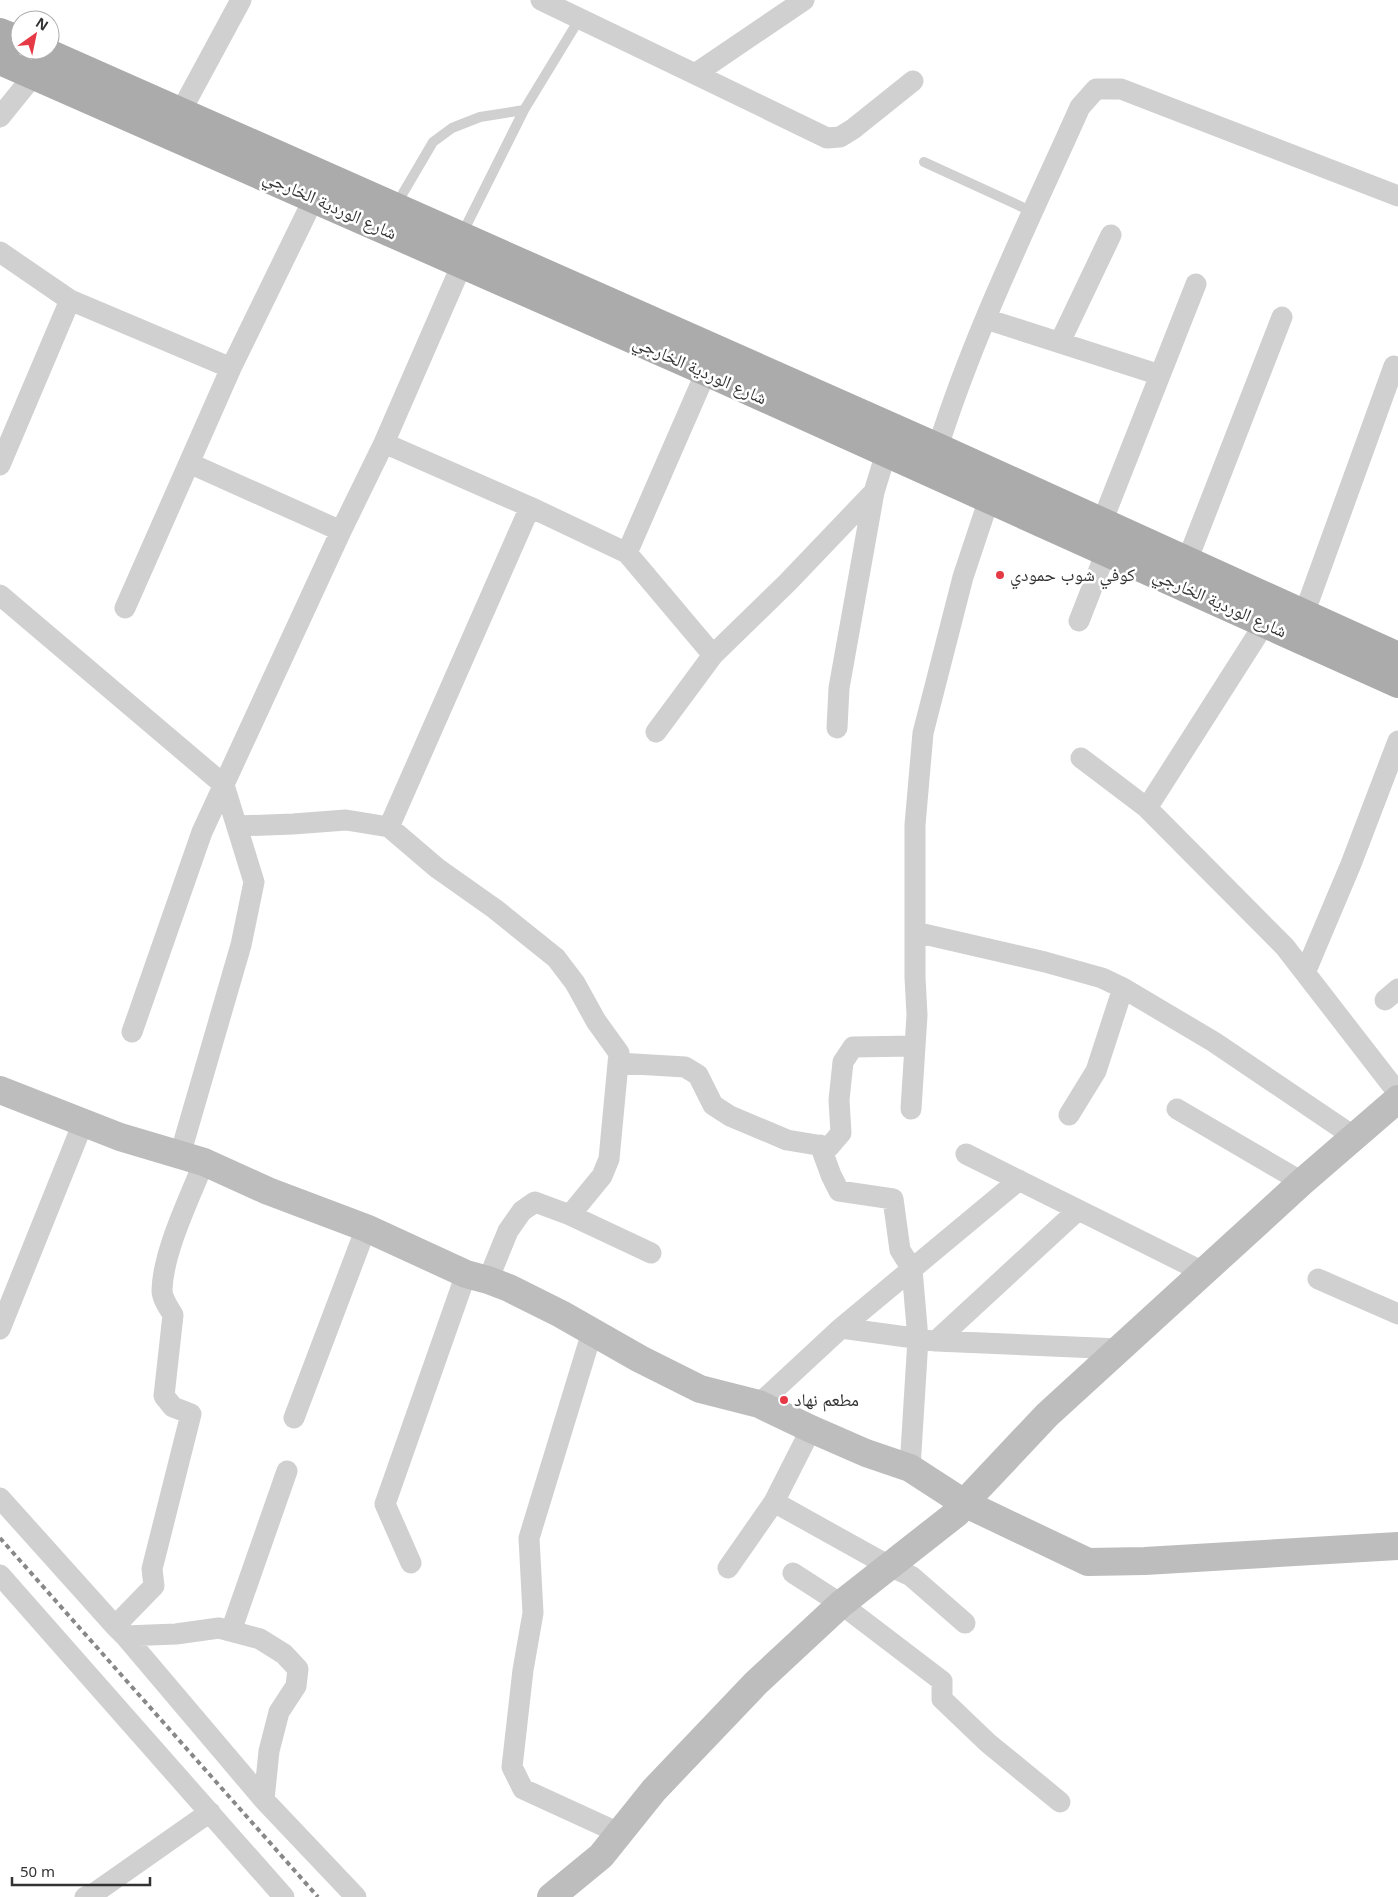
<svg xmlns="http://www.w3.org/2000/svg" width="1398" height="1897" viewBox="0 0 1398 1897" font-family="'Noto Sans','Noto Naskh Arabic',sans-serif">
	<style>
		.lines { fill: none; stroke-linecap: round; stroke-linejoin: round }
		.lane { stroke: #d0d0d0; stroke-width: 10 }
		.street { stroke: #d0d0d0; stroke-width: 21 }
		.secondary { stroke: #bdbdbd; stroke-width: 28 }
		.primary { stroke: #ababab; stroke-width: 28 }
		.rail { stroke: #888; stroke-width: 4; stroke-dasharray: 5 4; stroke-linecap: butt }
		.poi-dot { fill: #e63946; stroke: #fff; stroke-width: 2 }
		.labels { text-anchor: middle; stroke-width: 5; stroke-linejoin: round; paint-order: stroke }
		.street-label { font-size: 18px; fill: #333; stroke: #fff }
		.poi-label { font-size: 18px; fill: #333; stroke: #fff; text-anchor: start }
	</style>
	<rect width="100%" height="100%" fill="#fff"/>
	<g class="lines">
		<path class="lane" d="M924,162L1033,212
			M396,205L433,142L452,128L480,117L524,110
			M462,234L524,110L580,18"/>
		<path class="street" d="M541,0L695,74L804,0
			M695,74L827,138L840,137L853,129L913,81
			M181,111L241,0
			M0,117L34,75
			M0,252L70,300L231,368
			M986,319L1160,375
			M1060,342L1111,235
			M384,443L530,507L627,553L713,655
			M938,447C975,330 1030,219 1080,107L1096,89H1121L1398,196
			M189,463L341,531
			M0,465L70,300
			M1102,522L1196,284
			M627,553L706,372
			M1187,561L1282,317
			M0,595L224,785L254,882L241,945L180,1155
			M125,608L231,368L314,198
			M1304,614L1394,366
			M1079,621L1106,552
			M837,728L839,688L874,492L886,453
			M656,732L713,655L788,582L874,492
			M1081,758L1147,808L1285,947L1398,1093
			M1147,808L1265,623
			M237,826L293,824L346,820L389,827L437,868L495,909L556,958L575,983L596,1021L619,1053L609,1159L602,1176L570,1215
			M389,827L530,507
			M915,932L1045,962L1102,978L1123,988L1214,1042L1353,1136
			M1305,973L1351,864L1398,741
			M1385,1000L1398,989
			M132,1032L202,832L341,531L384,443L462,264
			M618,1063L685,1067L698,1075L713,1105L730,1116L787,1140L829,1147L841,1133L839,1100L843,1062L853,1047L914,1046
			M911,1109L917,1015L915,977V825L923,733L963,577L989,499
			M1177,1109L1302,1182
			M1069,1115L1096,1071L1123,988
			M820,1145L831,1175L839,1191L893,1199L900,1250L912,1269L918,1339L910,1468
			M966,1154L1203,1272
			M1318,1279L1398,1314
			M488,1280L508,1231L522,1211L535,1202L570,1215L651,1253
			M841,1328L936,1341L1120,1349
			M0,1329L83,1123
			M592,1332L529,1538L533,1613L523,1670L512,1767L523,1789L619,1833
			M936,1341L1078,1210
			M759,1404L841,1328L1019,1180
			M294,1418L366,1228
			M0,1498L115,1626L125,1636L264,1800L356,1897
			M774,1502L889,1566L911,1576L965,1623
			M411,1563L385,1504L466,1274
			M728,1568L774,1502L811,1429
			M793,1573L841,1604L942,1681V1699L988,1743L1060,1802
			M0,1575L284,1897
			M115,1626L154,1586L152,1569L191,1414L173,1407L164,1396L173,1315C169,1308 162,1299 162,1290C163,1252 189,1199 204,1162
			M231,1631L287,1471
			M125,1636L176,1634L219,1628L260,1639L284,1654L298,1669L296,1686L279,1712L269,1751L264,1800
			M85,1897L93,1894L210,1812"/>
		<path class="secondary" d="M0,1090L120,1137L204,1162L268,1191L366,1228L466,1274L488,1280L509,1288L561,1314L640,1359L700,1389L759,1404L811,1429L866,1453L910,1468L964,1503L1088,1562L1145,1561L1398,1546
			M551,1897L601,1856L654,1790L756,1683L841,1604L957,1513L964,1503L1047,1415L1302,1182L1398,1099"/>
		<path class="primary" d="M0,32L20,40
			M42,50L938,447L1398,656
			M0,61L706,372L1398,684"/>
		<path class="rail" d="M0,1538L318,1897"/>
	</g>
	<g class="poi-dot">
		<circle cx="1000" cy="575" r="5"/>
		<circle cx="784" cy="1400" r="5"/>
	</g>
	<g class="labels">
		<g class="street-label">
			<text transform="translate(330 205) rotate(24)" y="6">شارع الوردية الخارجي</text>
			<text transform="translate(700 370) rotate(24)" y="6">شارع الوردية الخارجي</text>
			<text transform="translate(1220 603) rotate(24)" y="6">شارع الوردية الخارجي</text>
		</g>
		<g class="poi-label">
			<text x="1010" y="581">كوفي شوب حمودي</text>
			<text x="794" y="1406">مطعم نهاد</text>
		</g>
	</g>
	<g transform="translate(35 35) rotate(33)"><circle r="24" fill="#ffffff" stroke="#adadad"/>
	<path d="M0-4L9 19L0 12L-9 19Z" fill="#e63946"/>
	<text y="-8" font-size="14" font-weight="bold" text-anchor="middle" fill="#333333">N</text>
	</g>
	<path d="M12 1877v8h138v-8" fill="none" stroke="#333333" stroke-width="2.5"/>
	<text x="20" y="1877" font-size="15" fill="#333333" stroke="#ffffff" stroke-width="4" paint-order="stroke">50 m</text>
</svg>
